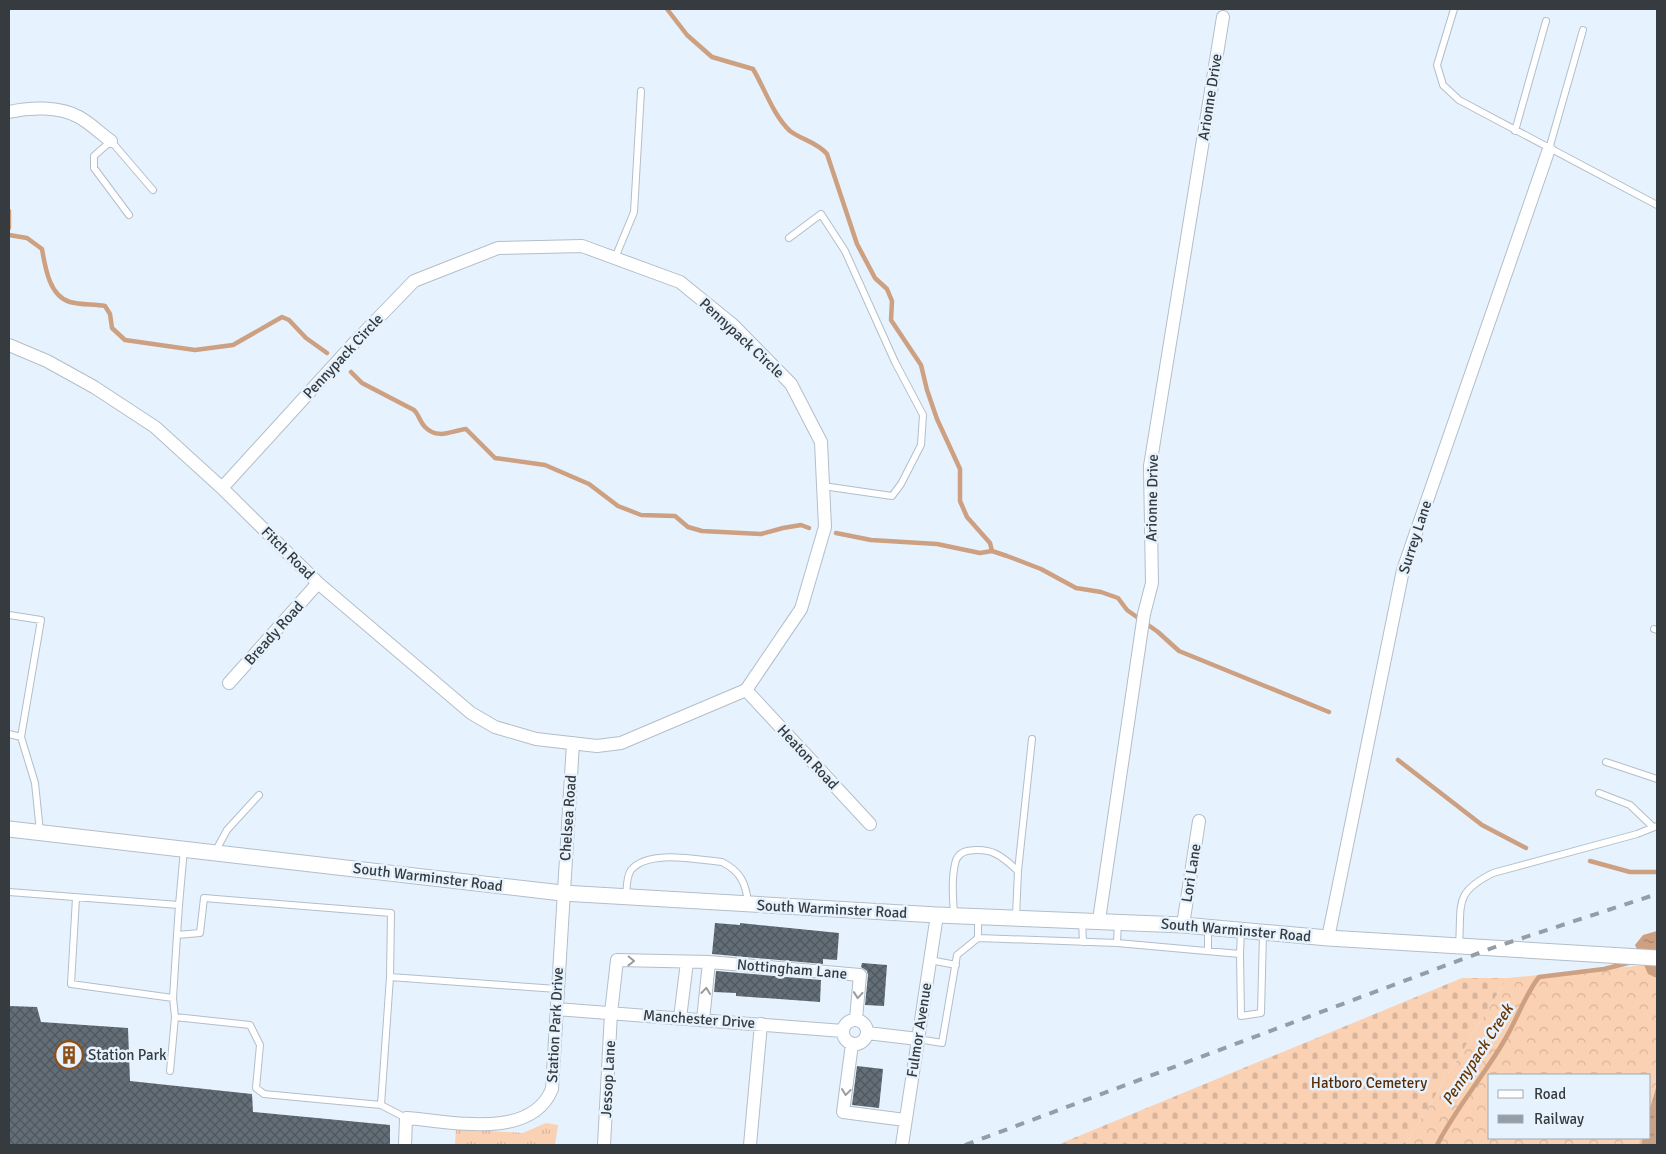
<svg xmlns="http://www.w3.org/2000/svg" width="1666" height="1154" viewBox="0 0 1666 1154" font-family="Signika,sans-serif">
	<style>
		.grass { fill: url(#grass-tufts) }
		.forest { fill: url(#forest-crowns); fill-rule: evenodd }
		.cemetery { fill: url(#cemetery-stones) }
		.water { fill: url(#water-ripples) }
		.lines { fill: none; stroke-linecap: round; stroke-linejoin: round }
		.stream { stroke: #cca081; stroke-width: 4.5 }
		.building { fill: url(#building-cross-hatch) }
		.service-casing { stroke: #b3bec9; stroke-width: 8 }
		.minor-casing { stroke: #b3bec9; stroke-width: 14 }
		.tertiary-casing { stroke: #b3bec9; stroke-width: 17 }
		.service { stroke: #fff; stroke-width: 6 }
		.minor { stroke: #fff; stroke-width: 12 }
		.tertiary { stroke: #fff; stroke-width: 15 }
		.rail { stroke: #959ea6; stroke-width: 4; stroke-dasharray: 9 9; stroke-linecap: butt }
		.oneway { stroke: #9a9d9f }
		.labels { text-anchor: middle; stroke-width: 5; stroke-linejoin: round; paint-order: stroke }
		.street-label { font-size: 15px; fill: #363b3f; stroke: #e6f2fd }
		.poi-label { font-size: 15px; fill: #363b3f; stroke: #e6f2fd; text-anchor: start }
		.park-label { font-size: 15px; fill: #572d07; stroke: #e6f2fd }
		.water-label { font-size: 16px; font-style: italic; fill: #6b3500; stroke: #e6f2fd }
	</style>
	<defs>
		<pattern id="grass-tufts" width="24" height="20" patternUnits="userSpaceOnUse" patternTransform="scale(1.25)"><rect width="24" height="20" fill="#fbd1b3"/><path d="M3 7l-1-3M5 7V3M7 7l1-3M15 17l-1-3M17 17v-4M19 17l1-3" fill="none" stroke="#d8b49b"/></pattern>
		<pattern id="forest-crowns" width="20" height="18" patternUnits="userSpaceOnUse" patternTransform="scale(1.25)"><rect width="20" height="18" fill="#fbd1b3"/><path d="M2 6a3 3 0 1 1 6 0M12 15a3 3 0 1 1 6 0" fill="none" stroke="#d8b49b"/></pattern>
		<pattern id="cemetery-stones" width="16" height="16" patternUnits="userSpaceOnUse" patternTransform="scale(1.25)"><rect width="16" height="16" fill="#fbd1b3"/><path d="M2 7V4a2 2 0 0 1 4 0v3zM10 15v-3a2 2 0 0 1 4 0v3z" fill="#d8b49b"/></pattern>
		<pattern id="water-ripples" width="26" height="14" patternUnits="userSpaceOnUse" patternTransform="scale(1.25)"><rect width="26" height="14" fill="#cca081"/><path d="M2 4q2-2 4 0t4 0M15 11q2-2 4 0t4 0" fill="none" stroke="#a6846b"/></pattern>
		<pattern id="building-cross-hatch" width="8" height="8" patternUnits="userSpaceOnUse" patternTransform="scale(1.25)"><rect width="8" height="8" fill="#646e77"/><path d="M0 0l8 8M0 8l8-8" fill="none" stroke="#4f575e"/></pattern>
	</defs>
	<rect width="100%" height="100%" fill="#e6f2fd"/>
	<path class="grass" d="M546,1123L558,1125L555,1145H455L456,1129L523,1133Z"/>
	<path class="forest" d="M1657,964V1145H1405L1507,978ZM1490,1075H1650V1138H1490Z"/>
	<path class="cemetery" d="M1462,978H1507L1405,1145H1057Z"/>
	<path class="water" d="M1657,931V978L1648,974L1635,945L1643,935Z
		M1657,1085V1145H1641L1643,1138H1650V1108Z"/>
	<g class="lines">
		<path class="stream" d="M667,9L687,35L712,57L753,69C765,89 773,115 790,131C802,140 817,142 827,154L857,244L875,278L887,289L892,301L891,320L921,365L927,390L937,419L960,469V501L967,517L990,543L992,551
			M9,211V228
			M9,235L27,238L42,249C45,266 49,296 70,302C81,305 94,304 105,306L110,314L112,328L125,340L195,350L233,345L282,317L289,320L306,338L327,353
			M351,372L362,383L414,410C419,415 420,422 425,427C438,440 451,431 466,429L495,458L545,465L589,484L618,506L641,515L675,516L688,527L702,531L761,534L783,528L801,525L809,528
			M836,533L871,540L937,544L980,553L992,551L1007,556L1041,569L1076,588L1101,592L1118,598L1127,610L1158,632L1179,651L1329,712
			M1398,760L1482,825L1526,848
			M1590,861L1630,872H1657
			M1437,1145C1456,1108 1483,1077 1504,1041C1517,1020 1524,996 1539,977L1604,969L1632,962"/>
	</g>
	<path class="building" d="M715,923L740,925V923L839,933L837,960L823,959V964L712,954Z
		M862,963L887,965L884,1006L865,1005L868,975L867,971L861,967Z
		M716,971L821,980L820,1002L736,996V993L714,992Z
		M9,1006L37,1007L41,1022L128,1028L130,1081L252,1094L253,1112L390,1125V1145H9Z
		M857,1066L883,1069L879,1108L852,1105Z"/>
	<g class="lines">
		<defs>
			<path id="service" d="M1454,9L1437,65L1443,85L1459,100L1657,205
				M1515,131L1546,21
				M1549,149L1583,30
				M129,215L94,168V156L111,141L153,190
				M789,238L821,214L845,251L895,362L923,415L921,445L901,484L892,496L823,486
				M615,258L634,212L641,91
				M9,615L41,620L21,737L35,783L40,832
				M1654,629L1657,630
				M9,734L21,737
				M1606,762L1657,779
				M1599,793L1630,805L1653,827
				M215,852L227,830L259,795
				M1018,871L1032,739
				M9,892L179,905L184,849
				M626,897C627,889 626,877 631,870C649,849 697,860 722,862C740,871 746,883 748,903
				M76,898L71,984L173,998L177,935
				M179,905L177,935L200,933L204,898L391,913L390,977L557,989
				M954,915C953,897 951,878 956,860C958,856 962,852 967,851C991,847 1001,855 1018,871L1016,917
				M978,916V938L1117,943L1240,954L1241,1016L1261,1013L1263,933
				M1082,921L1083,942
				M1208,928V951
				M1117,943L1118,922
				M1459,945C1462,904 1453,893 1493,873L1637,834L1657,826
				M1240,954L1241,930
				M930,960L956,965
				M390,977L381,1105L406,1118
				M173,998L175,1017L250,1025L260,1045L256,1088L264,1094L381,1105
				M918,1039L942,1043L957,955L978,938
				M170,1071L175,1017"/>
			<path id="minor" d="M9,112C30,107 59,106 79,117C90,123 101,134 111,141
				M9,345L47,361L94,387L155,427L222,488L318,583L471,713L495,727L536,739L597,746L621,743L746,690L801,609L825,527L821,442L791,384L733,325L680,282L582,246L498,248L414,281L356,341L222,488
				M229,683L318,583
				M746,690L870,824
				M1099,920L1144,614L1152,583L1150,466L1223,17
				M1183,925L1199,821
				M1328,938L1403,570L1549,149
				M556,1009L843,1031
				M680,1018L687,962
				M843 1032a12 12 0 1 1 24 0a12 12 0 1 1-24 0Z
				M703,1020L709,962
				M867,1033L918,1039
				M852,1044L843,1112L905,1120
				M405,1145L406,1118C450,1121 531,1141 552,1089L573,743
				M604,1145L611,1013L617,960L709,962L860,975L856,1019
				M750,1145L761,1024
				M902,1145L937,915"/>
			<path id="tertiary" d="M9,829L562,893L937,915L1183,925L1328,938L1657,958"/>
		</defs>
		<use href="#service" class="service-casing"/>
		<use href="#minor" class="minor-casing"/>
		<use href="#tertiary" class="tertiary-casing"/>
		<use href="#service" class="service"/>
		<use href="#minor" class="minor"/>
		<use href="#tertiary" class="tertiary"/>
		<path class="rail" d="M965,1145L1495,947L1657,894"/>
	</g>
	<defs><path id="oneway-chevron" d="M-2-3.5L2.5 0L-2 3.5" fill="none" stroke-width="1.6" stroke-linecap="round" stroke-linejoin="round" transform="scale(1.25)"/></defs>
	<g class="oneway">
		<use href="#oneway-chevron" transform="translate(631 961) rotate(1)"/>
		<use href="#oneway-chevron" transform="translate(706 991) rotate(-84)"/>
		<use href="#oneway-chevron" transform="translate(858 995) rotate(95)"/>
		<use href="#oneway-chevron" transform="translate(846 1092) rotate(97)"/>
	</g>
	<defs>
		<symbol id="building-ring" viewBox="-11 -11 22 22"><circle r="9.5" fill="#e6f2fd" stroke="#8e4f17" stroke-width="1.5"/><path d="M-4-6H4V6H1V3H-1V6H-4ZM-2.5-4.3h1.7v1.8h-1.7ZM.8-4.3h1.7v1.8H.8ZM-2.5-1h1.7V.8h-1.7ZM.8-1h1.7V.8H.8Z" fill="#8e4f17"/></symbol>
	</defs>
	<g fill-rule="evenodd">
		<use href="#building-ring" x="53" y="1039" width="32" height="32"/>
	</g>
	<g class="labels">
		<g class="street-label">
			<text transform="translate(1210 97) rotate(-81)" y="5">Arionne Drive</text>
			<text transform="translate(742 338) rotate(43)" y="5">Pennypack Circle</text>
			<text transform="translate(343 356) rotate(-47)" y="5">Pennypack Circle</text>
			<text transform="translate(1152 498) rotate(-89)" y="5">Arionne Drive</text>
			<text transform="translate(1415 537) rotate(-72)" y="5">Surrey Lane</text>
			<text transform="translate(288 553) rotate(45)" y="5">Fitch Road</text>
			<text transform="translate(274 633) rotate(-48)" y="5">Bready Road</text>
			<text transform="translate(808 757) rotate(47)" y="5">Heaton Road</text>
			<text transform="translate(568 818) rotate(-86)" y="5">Chelsea Road</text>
			<text transform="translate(1191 873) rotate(-81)" y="5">Lori Lane</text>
			<text transform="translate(428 877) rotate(7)" y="5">South Warminster Road</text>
			<text transform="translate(832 909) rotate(3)" y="5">South Warminster Road</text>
			<text transform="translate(1236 930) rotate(5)" y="5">South Warminster Road</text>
			<text transform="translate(792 969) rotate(5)" y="5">Nottingham Lane</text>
			<text transform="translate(699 1019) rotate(4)" y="5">Manchester Drive</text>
			<text transform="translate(555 1025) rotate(-87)" y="5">Station Park Drive</text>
			<text transform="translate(919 1030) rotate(-81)" y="5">Fulmor Avenue</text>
			<text transform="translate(608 1079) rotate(-87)" y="5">Jessop Lane</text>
		</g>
		<g class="poi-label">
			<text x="88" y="1060">Station Park</text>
		</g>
		<g class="park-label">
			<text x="1369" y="1088">Hatboro Cemetery</text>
		</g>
		<g class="water-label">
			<text transform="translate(1477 1054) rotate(-57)" y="6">Pennypack Creek</text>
		</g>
	</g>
	<rect width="1666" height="1154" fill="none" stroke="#363b3f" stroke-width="20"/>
	<rect x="1488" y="1074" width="162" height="65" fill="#e6f2fd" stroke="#a0a9b1"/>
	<rect x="1498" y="1090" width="25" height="8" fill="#ffffff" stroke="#a0a9b1"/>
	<text x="1534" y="1099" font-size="15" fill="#363b3f">Road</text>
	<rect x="1498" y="1115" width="25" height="8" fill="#959ea6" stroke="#a0a9b1"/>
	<text x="1534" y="1124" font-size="15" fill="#363b3f">Railway</text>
</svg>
